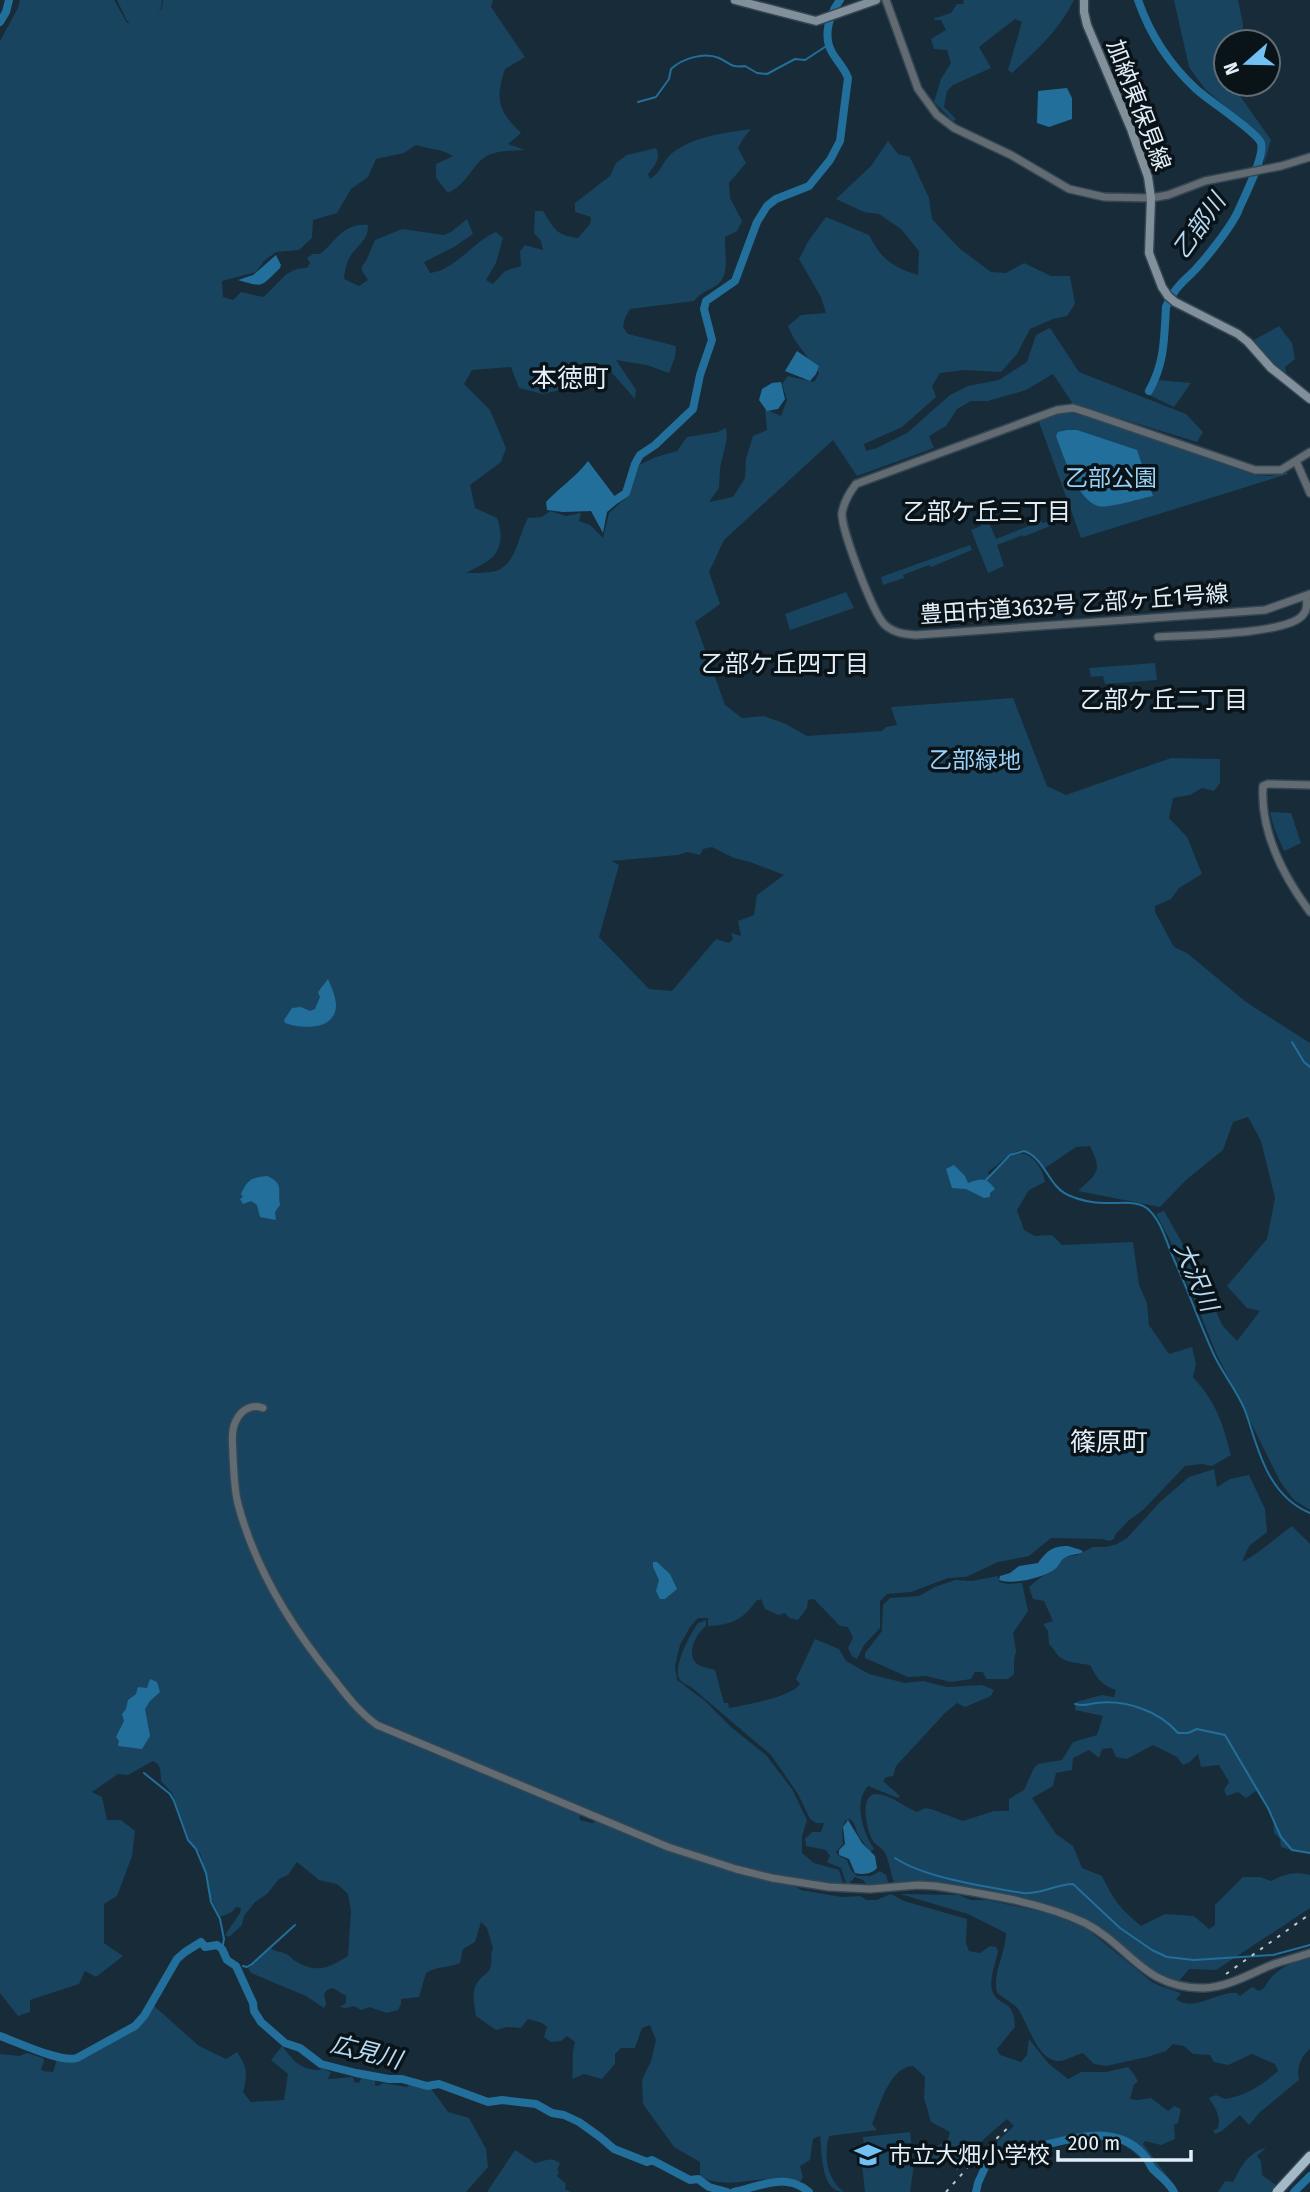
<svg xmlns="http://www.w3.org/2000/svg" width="1310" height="2192" viewBox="0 0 1310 2192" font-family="'Fira Sans Condensed','Noto Sans JP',sans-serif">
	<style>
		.green { fill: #18445f; fill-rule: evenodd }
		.water { fill: #226f9b }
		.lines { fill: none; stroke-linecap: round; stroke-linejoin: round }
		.stream { stroke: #226f9b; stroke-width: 2 }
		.river { stroke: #226f9b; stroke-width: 8 }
		.tertiary-casing { stroke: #344653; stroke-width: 10 }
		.secondary-casing { stroke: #344653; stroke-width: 11 }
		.trunk-casing { stroke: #344653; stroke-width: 12 }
		.tertiary { stroke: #616b71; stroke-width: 7 }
		.secondary { stroke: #81909a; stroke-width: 8 }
		.trunk { stroke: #a4b9c8; stroke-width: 9 }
		.rail { stroke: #bbc9d2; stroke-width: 2; stroke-dasharray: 3.5 7; stroke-linecap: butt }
		.labels { text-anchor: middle; stroke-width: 7; stroke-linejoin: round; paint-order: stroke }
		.street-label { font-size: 23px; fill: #e3eff8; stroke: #0a1318 }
		.park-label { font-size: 23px; fill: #9ad1f7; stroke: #0a1318 }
		.poi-label { font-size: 23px; fill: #e3eff8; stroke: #0a1318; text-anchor: start }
		.water-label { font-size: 24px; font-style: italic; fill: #b7dbf5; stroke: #0a1318 }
		.neighbourhood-label { font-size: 24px; fill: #e3eff8; stroke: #0a1318 }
		.quarter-label { font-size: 26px; fill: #e3eff8; stroke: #0a1318 }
	</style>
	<rect width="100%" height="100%" fill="#182b38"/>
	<path class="green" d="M20,0H114L127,23L130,22L127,21L117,0H162L161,9L157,12L162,9L163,0H493L491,7L525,57L505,69C495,99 498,111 521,133L508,144L525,150C513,151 496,150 485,157C470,168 468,183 448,193L436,178V164L453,156C443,149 428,149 416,145L404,153L376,159L368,177L351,189L337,213L313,220L312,238L299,250L276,252L264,261L256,272L222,281L223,297L233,300L241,292L263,297C279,285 285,267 307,268L310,263L307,258L313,254H320C336,242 342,223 368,225C369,239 358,245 351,255C346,262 345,271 344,279L359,286L368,280L362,271V266L366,261L375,240L402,229L444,235L451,232L467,219L473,234L454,247L424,262L430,273C456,270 472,242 496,232L503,238L496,263L486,280L493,284L505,271L521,266L520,251L525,245L543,250L541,241L534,233L535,211H543C555,229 555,235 578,238L590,224L591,217L575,212V203L610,176L616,163L627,155L656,148C661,159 655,165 648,174L650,179C663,170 662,162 671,154C693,136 724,133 751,129L743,139L738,148L746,163L729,183L730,198L742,221L737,231L725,237C724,253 731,274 717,285C707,292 704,290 694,301L630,309L625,318L623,327L628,334L676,346L675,357L669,373L647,365L616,360L636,390L635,399L606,366L585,364L572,387L543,394L519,388L511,367L472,370L464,384L490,410L506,448L501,462L470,485L475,508L497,518C503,534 503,552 486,562C480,566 472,569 467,573C475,573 483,573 491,572C517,568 517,537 528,518L542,517L550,511L566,516L581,513L579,521L590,525L603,538L609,513L629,495L639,465L656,457L677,451L687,437L718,432L726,428L727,438L720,468L719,488L709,502L733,497L745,478L746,459L753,436L767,430L765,409L781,416L787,400L782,384L788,376L814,382L819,373L794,339L788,326L801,315L826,313L821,297L799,259L809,240L826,217L869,235C881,259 892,267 918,275L919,251L901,229L879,214L864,212L836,199L871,166L888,141L898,154L910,157L929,198L932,219L959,248L991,272L1006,273L1024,263L1051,276H1070L1075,304L1067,316L1053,319L1030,329L1017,354L1001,372L965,370L940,373L932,386L936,397L902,427L864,444L866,451L877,448L907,433L950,395L968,386L999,380L1027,362L1036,335L1050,328L1079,372L1186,414L1203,432L1197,442L1073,404L1053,374L1026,390L988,401H971L957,409L946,426L929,436L934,448L857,476L833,440L724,540L709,572L720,604L695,622L725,705L742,718L764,716L786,724L807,736L882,731L886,727L897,725L891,707L1013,698L1047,786L1066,795L1171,758L1220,759V783L1214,791L1202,788L1190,795L1173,798L1169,818L1187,837L1202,874L1179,888L1171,899L1155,906V912L1174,947L1187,953L1246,1002L1310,1043V1510L1294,1500L1281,1483L1216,1353L1171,1242L1156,1214L1164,1211L1200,1274L1222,1325L1237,1341L1260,1311L1247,1308L1227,1286L1267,1239L1275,1198L1261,1141L1248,1117L1233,1122L1223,1150L1186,1180L1160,1207L1078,1191C1097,1173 1103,1172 1090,1146L1076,1147L1045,1168C1022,1136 1012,1154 988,1172L989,1175C996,1170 1002,1162 1010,1157C1028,1145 1043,1167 1045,1182L1029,1190L1017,1210L1024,1230L1035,1236L1052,1235L1062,1245L1133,1242L1139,1285L1147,1303L1149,1325L1169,1354L1192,1347L1196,1364L1193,1377C1217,1404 1222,1421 1231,1455L1212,1466L1201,1464L1185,1466L1143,1510L1128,1521L1115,1535L1114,1539L1109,1541L1102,1539L1051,1538L1029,1556L998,1562L966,1577L948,1578L911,1592L887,1594L880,1601V1628L864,1645L857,1659L852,1656L848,1648L853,1638L848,1627L840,1626L814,1599L808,1600L807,1608L798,1620L789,1618L785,1613L778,1615L765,1609L761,1599L756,1601C743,1620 731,1625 708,1626V1618H698L690,1627L680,1645L675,1666L677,1680L705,1701L731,1727L766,1755L792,1789L807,1820L802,1836V1853L814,1863L839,1870L843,1883L840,1885L750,1870L665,1843L378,1722C367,1712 355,1704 345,1693C335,1683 328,1670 319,1659C275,1598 249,1536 230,1464L235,1505L261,1571L285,1620L344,1697L365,1719L579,1812L580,1820L592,1823L600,1820L642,1838L792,1884L801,1890L842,1897L860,1896L867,1900H876L891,1894L904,1901L967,1919L966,1943L969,1951L980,1953L990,1946L996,1947L998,1951C996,1962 989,1979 992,1990C998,2009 1014,1996 1015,2027L997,2049L1000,2055L1021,2062L1027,2055L1029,2039L1048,2063L1068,2079L1081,2072H1106L1128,2067L1134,2074L1138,2082L1134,2084L1130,2099L1137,2100L1151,2098L1168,2111L1174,2106L1181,2109L1178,2123L1174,2125L1175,2139L1161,2145L1145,2141L1143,2144L1174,2185L1167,2188C1140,2158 1126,2132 1081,2141C1063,2144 1055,2147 1037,2141L1034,2145L1009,2148L1003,2147L987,2155L986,2152L1014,2126L1007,2119L984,2139L957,2171L954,2165L945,2162L933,2164L930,2161V2151L948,2139L950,2132L931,2122L924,2098L925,2077L913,2066C889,2067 880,2106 872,2124L877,2130L829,2136C824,2155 826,2179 844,2192C821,2192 822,2154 820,2136L813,2139L810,2160L800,2166L803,2177L800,2182C761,2171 736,2192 700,2177V2162L674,2147L643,2104L642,2080L651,2061L656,2040L650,2025L642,2028L635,2048H621L615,2054V2064L602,2079L584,2074L572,2079C574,2065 571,2055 575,2042L567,2036L561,2041L551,2042L544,2037L547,2027L542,2023L528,2019L521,2028L507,2027L496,2030L476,2016C474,2003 470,1988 481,1978C485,1974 490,1972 491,1965C492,1958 490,1955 493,1948L487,1928L481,1922L475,1942L463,1949L460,1963C448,1968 437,1966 426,1973L419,1997L401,1999V2004L398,2010L387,2013L369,2007L361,2010L354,2006L346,2008L340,2007L346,2003V1996L333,1988L327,1990L324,1994L326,2004L324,2008L306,1996L251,1973L248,1968L270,1948C276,1952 280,1951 286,1954C290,1955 292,1959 295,1961C316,1974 329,1968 348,1956L351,1911L348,1894L337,1884L319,1880L297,1862L288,1875L279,1879L267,1894L255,1902L244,1916L242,1925L229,1937L225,1935L240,1913L241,1908L236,1907L232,1912L220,1917L211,1898L207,1876L200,1853L189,1840L172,1793L161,1781L160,1768L157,1763L153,1761L128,1775L118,1774L92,1792L102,1797L107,1820H121L135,1831L132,1856L117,1896L104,1904V1943L123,1956L96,1977L85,1971L79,1984L30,2000V2012L18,2016L0,1993V41L18,8ZM712,847L734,858L750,862L784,875L757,895L754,915L738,921L741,936L731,933L733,939L729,943L716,939L672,991L649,989L599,937L619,865L612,861L678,855L687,852L700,855L703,849Z
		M964,0H1074C1060,29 1036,51 1012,73L1008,70L1022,22L1015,19L979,47L991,68L953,85L947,91L944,107L956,119L953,121L934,102L941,79L951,63L947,50L934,49L931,39L946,30L941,20H934L935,18L951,13L957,4H963Z
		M1174,0H1238L1243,24L1242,42H1226V84H1238V93L1271,140L1264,164L1265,145L1261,137L1205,89L1189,67Z
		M1279,326L1292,343L1295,359L1285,367L1286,372L1282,375L1254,343V340Z
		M1159,380L1191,383L1174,407L1149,395Z
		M1070,413L1088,417L1254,475L1271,476L1286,471L1288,474L1081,538L1039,422L1040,420L1058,414Z
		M984,511L996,539L1041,521L1043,523L1065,515L1067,519L1023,537V535L997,545L1004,566L988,573L971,530L981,526L977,513Z
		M970,545L972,550L931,567L929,565L903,575L904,578L883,585L881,577Z
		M846,592L854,608L790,630L785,614Z
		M1155,663L1157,680L1105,684L1103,676L1091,677L1089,668Z
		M1270,812L1291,813L1301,843L1284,851L1274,828Z
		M1214,1469L1217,1487L1230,1479L1249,1475L1265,1509L1267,1532L1249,1546L1242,1562C1261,1552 1275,1538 1292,1526L1310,1544V1852L1295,1851L1281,1847L1280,1839L1274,1833L1273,1816L1256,1791L1246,1798L1238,1792L1227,1796L1224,1790L1229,1782L1219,1765L1201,1767L1198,1754L1190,1762L1183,1765L1177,1757L1153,1745L1127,1759L1116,1757L1112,1748L1102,1749L1099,1758L1089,1750L1073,1758L1072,1770L1056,1773L1053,1786L1032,1798L1056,1834L1073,1846L1082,1868L1102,1876C1114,1901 1120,1908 1141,1926L1165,1914L1194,1916L1209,1929L1215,1925V1905L1243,1877H1260L1271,1881C1285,1874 1294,1871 1310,1875V1908L1216,1970L1189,1969L1179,1981L1155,1972L1112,1940L1097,1925L1074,1913L943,1883L914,1882L895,1884C890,1875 890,1862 885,1853C882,1848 876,1845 873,1841C867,1832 858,1793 877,1794C891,1795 904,1807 917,1812L925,1808L931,1809L963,1821L994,1811H1009V1799L1024,1790L1034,1768L1038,1764L1062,1760L1073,1742L1097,1735L1103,1716L1075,1710L1076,1702L1102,1695L1114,1697L1116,1690C1101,1685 1097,1678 1090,1665C1079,1663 1063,1663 1056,1653C1054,1650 1052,1647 1049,1644L1048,1631L1043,1624L1053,1621L1044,1601L1033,1599L1029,1587C1042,1575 1053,1571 1064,1557L1077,1555L1093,1547H1106L1117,1544L1127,1538L1160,1502L1189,1477Z
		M998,1576L999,1582L1008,1584L1022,1583L1028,1611L1013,1633L1016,1651L1014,1660V1674L1008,1679H986L983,1672H975L971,1679L951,1682L926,1676L908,1677L865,1658V1653L882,1631L883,1605L890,1598L919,1596L935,1587L955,1580L972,1581Z
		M706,1620V1626C697,1633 685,1653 697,1664C701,1667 709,1668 715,1670L724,1703H728L729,1708C747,1704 790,1698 800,1684L796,1679L815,1639L839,1649L846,1661L869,1674L905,1683L923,1681L947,1687L982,1685L994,1690L991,1696L965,1707L957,1703L945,1713L896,1766L893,1776L886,1777L883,1781L900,1796L898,1798L868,1786C853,1803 863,1832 874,1849L870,1852L858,1835L854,1823L850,1819L845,1821L842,1830L843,1844L836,1852L839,1856L847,1860L851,1870L857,1876H871L880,1871L886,1875L889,1885L868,1886L863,1880L855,1877L847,1886L841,1868L827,1862L830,1856L826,1850L806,1846L805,1839L812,1832H821L824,1823H816L810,1819L798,1794L771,1755L691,1687C688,1685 684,1684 681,1681C670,1670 691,1633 698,1623Z
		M900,1894L959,1895L971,1900H987L1051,1914L1086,1928L1152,1982C1160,1987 1177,1990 1181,1994L1176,1999C1194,2013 1217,1991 1237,1993L1240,1996L1252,1987L1259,1991C1266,1988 1265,1985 1270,1979C1280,1967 1295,1961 1310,1956V2049C1301,2056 1296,2068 1299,2080L1260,2112L1249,2125L1240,2115L1222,2131L1215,2134L1213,2131L1218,2128C1221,2115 1215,2108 1209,2098L1216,2095L1225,2099C1247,2095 1261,2086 1278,2071L1275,2064L1252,2054L1228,2065L1214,2062L1210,2055L1193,2054L1184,2046L1173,2044L1166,2051L1147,2057L1106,2066L1094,2064L1083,2053C1074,2055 1065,2062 1057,2061C1037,2059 1028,2023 1018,2009C1013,2002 1003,1999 997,1992C992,1973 1006,1953 1006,1933L968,1914Z
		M153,2005L199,2046L226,2059L237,2052C247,2066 248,2075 243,2092L251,2102L284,2100L288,2074L271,2060L282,2046C294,2061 300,2070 320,2070L321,2068L331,2072L328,2079L353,2077L354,2082L359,2083L361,2078L375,2080V2085L378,2086L383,2083L407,2087L415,2078L427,2083L448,2112L469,2118L486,2149L488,2167L466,2192H0V2054L20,2056L27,2053L43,2058L44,2061L41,2069L43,2071L53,2072L57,2059L69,2062L76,2060L135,2028Z
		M910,2132L914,2165L910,2192H865L861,2155L865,2153L863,2137Z
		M1266,2148L1257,2156L1261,2161L1262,2175L1277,2186L1271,2192H1218L1225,2181L1233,2182C1242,2166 1247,2153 1266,2148Z
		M515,2150L535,2163C545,2161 550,2156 560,2163L557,2170L559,2172L557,2176L566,2184L565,2189L571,2192H487Z"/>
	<path class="water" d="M1067,88L1072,98V119L1049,127L1037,123L1038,91Z
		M276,255L281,265L280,268C260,287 265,288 238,280L253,275Z
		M797,351L819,366L816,374L810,381L785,371Z
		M781,382L785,399L778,409L767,411L759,400L762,389L772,383Z
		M1067,430H1077L1137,450L1153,496C1142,498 1107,509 1098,506C1078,501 1063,455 1056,436L1058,432Z
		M588,461L619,502L607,512L603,533L591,511L563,512L547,510L546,502C559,488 576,477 588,461Z
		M328,979C331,986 336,997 336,1006C335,1031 301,1029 285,1023L284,1020L292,1008L301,1007L310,1011L315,1009L320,997L318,992Z
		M954,1165L965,1176L968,1183C982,1178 986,1177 995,1189L990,1193V1197L984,1198L966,1189L952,1188L946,1169Z
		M267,1176C285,1184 277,1190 280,1205L275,1212L276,1220L260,1217L257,1205L251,1201L243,1204L240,1199L243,1197L241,1194C248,1179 251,1178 267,1176Z
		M1068,1546L1081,1550L1083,1552C1077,1555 1072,1554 1066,1557C1060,1560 1060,1565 1055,1569C1044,1578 1012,1585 999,1580L1000,1576L1010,1573L1019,1566L1038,1563C1047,1551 1052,1546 1068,1546Z
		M653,1562H657L670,1574L677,1589L665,1599H660L656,1591L659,1580L653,1567Z
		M150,1679L157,1682L160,1692L150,1701L145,1709L150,1736L142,1749L118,1746L119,1741L116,1737L124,1721L122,1714L126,1709L128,1700L136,1694L138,1687L147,1688Z
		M848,1820L862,1843L875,1856L877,1868C872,1874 863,1875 855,1873L849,1859L839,1855V1850L845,1844L843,1827Z"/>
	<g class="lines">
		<path class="stream" d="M638,102L656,97L669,79L671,69C683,58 704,52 719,58C732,64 730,68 745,66L757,73L767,74L795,59L805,60L828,45
			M1292,1042L1304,1062L1310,1067
			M986,1180L1010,1155L1024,1151C1045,1158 1048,1186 1068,1195C1079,1200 1093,1203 1105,1203C1119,1204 1139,1199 1150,1211C1163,1224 1168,1248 1176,1264C1190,1295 1201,1327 1215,1357C1224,1375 1236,1390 1244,1408C1253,1431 1258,1457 1271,1478C1280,1493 1293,1506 1310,1513
			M1075,1704C1085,1707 1087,1704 1096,1703C1125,1699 1159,1711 1178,1733H1188L1197,1729L1225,1735L1268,1808L1281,1837L1292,1850L1310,1853
			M144,1773L170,1794L174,1801L188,1840L196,1849L206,1873L211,1902L220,1919L224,1939L222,1949
			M895,1858C925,1878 987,1887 1023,1893C1041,1895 1056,1884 1073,1884L1120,1928L1152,1950L1167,1957L1194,1960L1273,1955L1310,1945
			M243,1966L247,1967L252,1964L295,1925"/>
		<path class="river" d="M1138,0C1150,35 1168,63 1196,89C1208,100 1257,132 1261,143C1265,157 1245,195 1239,209C1233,225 1204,261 1192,273C1180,284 1172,292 1166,307C1164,339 1165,362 1149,391
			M0,22L6,12L9,0
			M617,499L626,493L635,464L640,455L655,445L693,409L700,375L712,340L704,309L706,301L735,281L757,222L767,206L776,199L809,186L830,160L840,141L848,78C845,69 838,62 833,54C822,37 829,15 840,0
			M0,2036C17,2042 61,2063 77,2058L135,2026L144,2016L177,1959L185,1952L201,1942L205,1947L217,1945L222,1949L227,1960L236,1966L253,2003L254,2011L261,2022L285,2043L300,2048L321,2064L356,2073L389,2079H402L427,2086L439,2084L488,2102L502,2100L536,2104L552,2113L564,2115L579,2122L600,2137L614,2149L647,2162L652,2160L690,2180L698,2179L709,2187L727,2192
			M734,2192C761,2186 785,2172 809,2192
			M976,2192L978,2183L986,2165L983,2162L985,2159C1002,2146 1012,2152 1031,2148C1068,2141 1112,2121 1143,2154C1147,2158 1149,2163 1152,2168C1159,2176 1169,2182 1174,2192
			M1294,2192L1310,2176"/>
		<defs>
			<path id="tertiary" d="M886,0L918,89L937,115L954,128L1011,155L1069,189L1104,197L1151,198L1168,195L1205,181L1281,166L1310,157
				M1310,452L1281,470H1255L1089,413L1073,408L1057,410L856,484C849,493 844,501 842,513C841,529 873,614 885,625C894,633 904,634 916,635L1265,610L1310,594
				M1296,461L1310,493
				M1158,637C1187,635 1283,635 1302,616C1308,610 1307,603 1306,596
				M1310,785L1268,784L1263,786C1260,832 1284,877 1310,912
				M263,1408C253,1404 242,1409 237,1419C230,1430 233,1445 233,1456C234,1472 234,1489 238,1504C255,1568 292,1628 333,1678C346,1695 359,1712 377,1725L668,1847L736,1869L772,1878L829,1887L870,1889L918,1885L936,1886C984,1894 1042,1902 1085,1923C1130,1946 1144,1989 1204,1988C1229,1987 1251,1973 1274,1964C1286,1960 1298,1957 1310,1953"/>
			<path id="secondary" d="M735,0L816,21L876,0
				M1084,0V12L1087,25L1131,129L1148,177L1151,198L1149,253L1162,287L1168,296L1175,302L1238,334L1248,342L1271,368L1310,399"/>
			<path id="trunk" d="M1277,2192L1310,2156"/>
		</defs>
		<use href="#tertiary" class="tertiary-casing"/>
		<use href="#secondary" class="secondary-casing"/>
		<use href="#trunk" class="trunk-casing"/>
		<use href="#tertiary" class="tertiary"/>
		<use href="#secondary" class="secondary"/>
		<use href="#trunk" class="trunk"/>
		<path class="rail" d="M1226,1974L1310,1914
			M946,2192L978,2156L1011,2125"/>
	</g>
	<defs>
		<symbol id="school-bare" viewBox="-9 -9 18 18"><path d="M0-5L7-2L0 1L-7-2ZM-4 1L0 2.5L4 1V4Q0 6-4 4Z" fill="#72c1f5" stroke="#0a1318" stroke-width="2.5" paint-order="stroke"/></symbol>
	</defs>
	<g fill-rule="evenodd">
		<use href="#school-bare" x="849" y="2136" width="38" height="38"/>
	</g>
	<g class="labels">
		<g class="street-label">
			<text transform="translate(1139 105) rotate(69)" y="8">加納東保見線</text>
			<text transform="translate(1074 604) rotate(-4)" y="8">豊田市道3632号 乙部ヶ丘1号線</text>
		</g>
		<g class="park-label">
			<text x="1111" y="486">乙部公園</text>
			<text x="975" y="768">乙部緑地</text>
		</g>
		<g class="poi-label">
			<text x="889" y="2163">市立大畑小学校</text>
		</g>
		<g class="water-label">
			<text transform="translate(1199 226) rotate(-55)" y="8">乙部川</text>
			<text transform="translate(1196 1277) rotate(66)" y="8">大沢川</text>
			<text transform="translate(366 2052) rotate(14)" y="8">広見川</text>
		</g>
		<g class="neighbourhood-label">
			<text x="987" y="520">乙部ケ丘三丁目</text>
			<text x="785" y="672">乙部ケ丘四丁目</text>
			<text x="1164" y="708">乙部ケ丘二丁目</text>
		</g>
		<g class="quarter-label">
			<text x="570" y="387">本徳町</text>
			<text x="1109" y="1451">篠原町</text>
		</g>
	</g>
	<g transform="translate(1247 63) rotate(250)"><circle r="33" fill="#0a1318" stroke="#616b72" stroke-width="2"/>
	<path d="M0-5L12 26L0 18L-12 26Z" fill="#72c1f5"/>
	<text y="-10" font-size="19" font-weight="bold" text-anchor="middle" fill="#e3eff8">N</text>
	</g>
	<path d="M1058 2150v10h133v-10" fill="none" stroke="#e3eff8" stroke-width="3.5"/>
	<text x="1068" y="2150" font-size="21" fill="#e3eff8" stroke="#0a1318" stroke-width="5" paint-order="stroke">200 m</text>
</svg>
